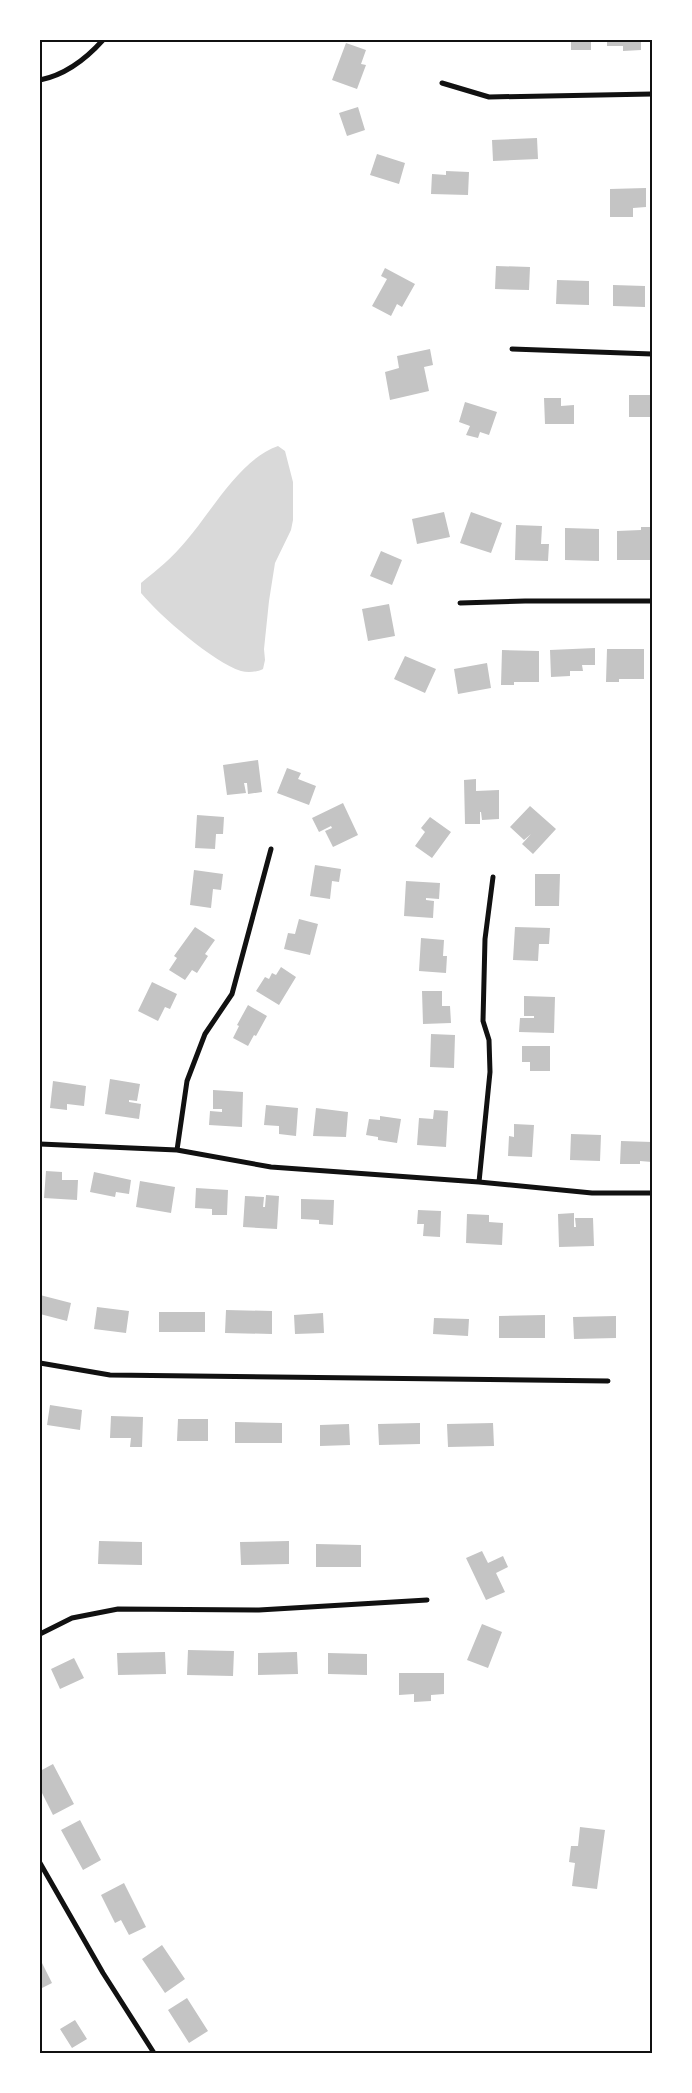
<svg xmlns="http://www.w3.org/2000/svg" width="692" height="2093" viewBox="0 0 692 2093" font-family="'Space Grotesk',sans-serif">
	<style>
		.water { fill: #d9d9d9 }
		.building { fill: #c4c4c4 }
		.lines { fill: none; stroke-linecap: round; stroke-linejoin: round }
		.minor { stroke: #111; stroke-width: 5 }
		.neatline { fill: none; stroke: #111; stroke-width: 2 }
	</style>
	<rect width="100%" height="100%" fill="#fff"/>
	<path class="water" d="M278,446L285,451L293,482V520L291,530L275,563L269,601L264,649L265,660L263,669C257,672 248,673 241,671C213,662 160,616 141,593V583C157,570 173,557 186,541C212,511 240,459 278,446Z"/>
	<path class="building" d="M571,40H591V50H571Z
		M607,40H641V50L623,51V46H607Z
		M346,43L366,50L361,64L366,65L357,89L332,80Z
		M358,107L365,130L347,136L339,113Z
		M537,138L538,159L493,161L492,140Z
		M377,154L405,163L399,184L370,175Z
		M446,171L469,172L468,195L431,194L432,174L446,175Z
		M646,188V207L633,208V217H610V189Z
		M496,266L530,267L529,290L495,289Z
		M385,268L415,284L402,307L397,304L391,316L372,306L387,279L381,276Z
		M557,280L589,281V305L556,304Z
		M613,285L645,286V307L613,306Z
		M430,349L433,365L424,367L429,391L390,400L385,372L399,368L397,356Z
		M629,395H652V417H629Z
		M544,398H561V406L574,405V424H545Z
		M465,402L497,412L489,435L480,432L478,438L466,435L470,426L459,422Z
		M444,512L450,537L417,544L412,519Z
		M471,512L502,523L491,553L460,543Z
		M516,525L542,526L541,544H549L548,561L515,560Z
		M641,527H652V560H617V531L641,530Z
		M565,528L599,529V561L565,560Z
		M381,551L402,560L392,585L370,576Z
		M389,604L395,636L368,641L362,609Z
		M595,648V665H582L583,671H570V676L551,677L550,650Z
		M607,649H644V679H619V682H606Z
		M502,650L539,651V682H514V685H501Z
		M405,656L436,669L425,693L394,679Z
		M487,663L491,688L458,694L454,669Z
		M258,760L262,792L248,794L247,783H244L246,793L227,795L223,765Z
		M287,768L301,773L298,779L316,786L309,805L277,793Z
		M476,779V791L499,790V819L482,820L481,812H480V824H465L464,780Z
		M343,803L358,835L333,847L325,831L332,828L331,826L319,832L312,818Z
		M530,806L556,829L533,854L522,844L531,834L524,840L510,827Z
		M197,815L224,817L223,834H216L215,849L195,848Z
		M430,817L451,832L432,858L415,846L425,832L421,828Z
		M315,865L341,869L339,882L332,881L330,899L310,896Z
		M194,870L223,874L221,890L213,889L211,908L190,905Z
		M535,874H560L559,906H535Z
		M406,881L440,883L439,899L426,898V900L434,901L433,918L404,916Z
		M299,919L318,924L310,955L284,949L288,933L295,934Z
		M195,927L215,940L205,954L208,956L197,973L192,970L185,980L169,970L177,958L174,956Z
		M515,927L550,928L549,944H539L538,961L513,960Z
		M421,938L444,940L443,956H447L446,973L419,971Z
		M281,967L296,977L279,1005L256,991L265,977L269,979L272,973L276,975Z
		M152,982L177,994L170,1009L165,1007L158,1021L138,1011Z
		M422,991H442V1006H450L451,1023L423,1024Z
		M524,996L555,997L554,1033L519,1032L520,1018H534V1016H524Z
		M248,1005L267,1016L256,1036L254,1035L248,1046L233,1038L239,1026L237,1025Z
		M431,1034L455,1035L454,1068L430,1067Z
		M522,1046H550V1071H530V1062H522Z
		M110,1079L140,1084L137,1101L129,1100V1102L141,1104L139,1119L105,1114Z
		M53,1081L86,1086L84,1106L67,1104V1110L50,1108Z
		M213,1090L243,1092L242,1127L209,1125L210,1111L222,1112V1109H213Z
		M266,1105L298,1108L296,1136L279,1134V1126L264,1125Z
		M316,1108L348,1112L346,1137L313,1136Z
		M434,1110L448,1111L446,1147L417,1145L419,1118L433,1119Z
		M380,1116L401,1119L397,1143L378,1140V1137L366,1135L369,1119L380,1120Z
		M514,1124L534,1125L532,1157L508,1156L509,1136L514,1137Z
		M571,1134L601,1135L600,1161L570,1160Z
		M621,1141L652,1142V1162L640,1161V1164H620Z
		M46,1171L62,1172V1180H78L77,1200L44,1198Z
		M94,1172L131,1180L129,1194L116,1192L115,1197L90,1192Z
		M140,1181L175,1187L171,1213L136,1207Z
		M196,1188L228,1190L227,1215H212V1209L195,1208Z
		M266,1195L279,1196L277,1229L243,1227L245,1196L264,1197L263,1207H265Z
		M301,1199L334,1200L333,1225L319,1224V1220L301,1219Z
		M418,1210L441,1211L440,1237L423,1236L424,1224H417Z
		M574,1213V1227H576L575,1218H593L594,1246L559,1247L558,1214Z
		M467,1214L489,1215V1222L503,1223L502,1245L466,1243Z
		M40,1295L71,1303L67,1321L40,1314Z
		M97,1307L129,1311L126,1333L94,1329Z
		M226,1310L272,1311V1334L225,1333Z
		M159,1312H205V1332H159Z
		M323,1313L324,1333L295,1334L294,1315Z
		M545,1315V1338H499V1316Z
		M616,1316V1338L574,1339L573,1317Z
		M434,1318L469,1319L468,1336L433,1334Z
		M50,1405L82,1410L80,1430L47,1425Z
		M111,1416L143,1417L142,1447H130L131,1438H110Z
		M178,1419H208V1441H177Z
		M235,1422L282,1423V1443H235Z
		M420,1423V1444L379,1445L378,1424Z
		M493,1423L494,1446L448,1447L447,1424Z
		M349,1424L350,1445L320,1446V1425Z
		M99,1541L142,1542V1565L98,1564Z
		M289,1541V1564L241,1565L240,1542Z
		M316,1544L361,1545V1567H316Z
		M482,1551L488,1563L503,1556L508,1567L496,1573L505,1592L486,1600L466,1558Z
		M482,1624L502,1632L488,1668L467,1660Z
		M188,1650L234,1651L233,1676L187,1675Z
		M165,1652L166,1674L118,1675L117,1653Z
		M297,1652L298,1674L258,1675V1653Z
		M328,1653L367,1654V1675L328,1674Z
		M74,1658L84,1678L60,1689L51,1669Z
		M399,1673H444V1694L431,1695V1701L414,1702V1694L399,1695Z
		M53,1764L74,1804L53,1815L40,1789V1771Z
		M80,1820L101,1860L83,1870L61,1830Z
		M580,1827L605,1830L597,1889L572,1886L575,1863L569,1862L571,1846H578Z
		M124,1883L146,1927L129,1935L121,1920L115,1923L101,1895Z
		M162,1945L185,1979L165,1993L142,1959Z
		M42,1963L52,1983L40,1989V1964Z
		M187,1998L208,2031L189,2043L168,2010Z
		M75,2020L87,2039L72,2048L60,2029Z"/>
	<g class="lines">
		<path class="minor" d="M40,80C65,75 86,59 103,40
			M442,83L489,97L652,94
			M512,349L652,354
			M460,603L525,601H652
			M40,1144L177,1150L271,1167L479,1182L592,1193H652
			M177,1150L187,1081L205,1034L232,994L271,849
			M479,1182L490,1072L489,1040L483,1021L485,939L493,877
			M40,1363L110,1375L608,1381
			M40,1634L72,1618L118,1609L259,1610L427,1600
			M40,1863L103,1973L154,2053"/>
	</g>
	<rect width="692" height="2093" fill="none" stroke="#ffffff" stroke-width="82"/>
	<rect x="41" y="41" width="610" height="2011" class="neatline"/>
</svg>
